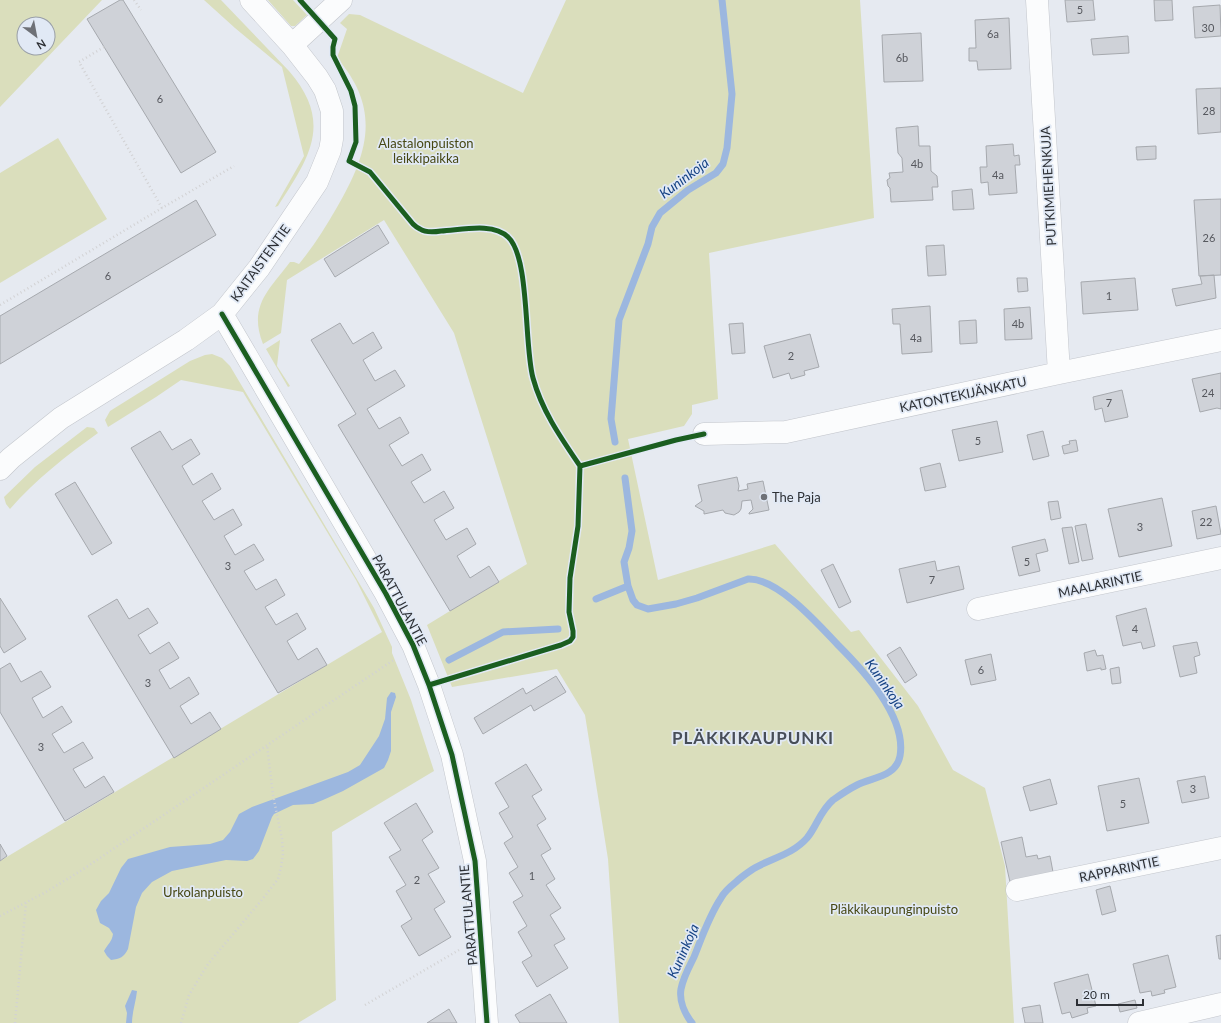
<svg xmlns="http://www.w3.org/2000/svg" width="1221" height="1023" viewBox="0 0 1221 1023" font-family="Lato,sans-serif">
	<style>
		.green { fill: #dadebc; fill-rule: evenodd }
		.water { fill: #9cb7df }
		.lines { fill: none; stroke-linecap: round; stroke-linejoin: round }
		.stream { stroke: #9cb7df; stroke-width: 7 }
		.building { fill: #cfd2d8; stroke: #a6a9ae }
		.minor-casing { stroke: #c3c6cc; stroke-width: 23 }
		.path { stroke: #d2d2d4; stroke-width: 2.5; stroke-dasharray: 1 3; stroke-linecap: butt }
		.minor { stroke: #fbfcfd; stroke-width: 22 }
		.cycleway-casing { stroke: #e1e9f5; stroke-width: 8 }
		.cycleway { stroke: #1b5e20; stroke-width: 5 }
		.poi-dot { fill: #6e7177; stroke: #e1e9f5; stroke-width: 1.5 }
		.labels { text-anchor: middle; stroke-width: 3.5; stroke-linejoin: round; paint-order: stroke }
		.number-label { font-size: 11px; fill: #56585e }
		.park-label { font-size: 13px; fill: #474814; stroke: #e1e9f5 }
		.street-label { font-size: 13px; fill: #2d3035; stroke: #e1e9f5 }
		.poi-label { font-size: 13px; fill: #2d3035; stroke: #e1e9f5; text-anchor: start }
		.water-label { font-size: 14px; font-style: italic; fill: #164384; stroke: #e1e9f5 }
		.district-label { font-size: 17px; font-weight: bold; letter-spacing: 1px; fill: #474e58; stroke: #e1e9f5 }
	</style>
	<rect width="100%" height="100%" fill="#e6eaf1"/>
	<path class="green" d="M0,0H102L0,107ZM24,24H48V48H24Z
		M204,0H221L289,71C334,123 309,158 278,206L275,207L304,156L282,67L235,28Z
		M268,0H293L307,15L295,26H291Z
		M566,0H860L874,218L709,253L718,399L692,405V414L684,426L628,439L658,580L775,544L851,632L859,630L918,706L953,770L985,788L1005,866L1014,1023H619L608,859L585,715L557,669L452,687L427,625L527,564L454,333L384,220L287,280L281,333L263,344C248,306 269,290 290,262H294L299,264C313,247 325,228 336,209C368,154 382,110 337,58L347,29L340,23L349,14L360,15L523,93Z
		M58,138L107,219L0,283V173Z
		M280,340L277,366L290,386L288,387L266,349Z
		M212,354L222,358L230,366L374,608L392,647V653L411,700L434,771L332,832L336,1000L298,1023H0V861L382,632L356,580L243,392L181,380L156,397L108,427L105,420L110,411L190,361L205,355Z
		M87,427L94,428L98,433C67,455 35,480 10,509L6,504L4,497L35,467Z"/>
	<path class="water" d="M391,692L395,693L396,697L391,712V751L388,760L384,768L343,791L323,800L313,804L293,805L274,814L272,817L259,851L253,859L247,861L226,860L172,871L152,882L142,893L136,907L128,949C124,957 120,959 111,960L107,956L104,951C107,945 112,942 113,934L109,928L100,923L96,910L101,901L109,893L121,868L128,859L170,847L210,844L223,840L230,832L239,814L252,807L348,772L360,765L379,736L385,719L387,698Z
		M132,990L137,991C136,1002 132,1012 132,1023H126L127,1013L125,1006Z"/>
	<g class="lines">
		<path class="stream" d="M615,442L611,419L619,320L648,244L652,227L660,213L688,190L716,173L723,164L727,148L732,94L722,0
			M625,478L632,531L629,548L624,562L628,586L633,600L637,605L648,609L676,604L697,598L748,579C778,578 818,624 838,645C863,670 907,717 900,756C896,777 873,777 857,785C849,789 840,795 833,800C820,811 817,826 807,838C792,855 771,858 753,869C747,873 741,877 736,882C731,886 724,892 721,898C709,916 702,937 694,957C689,967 683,978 681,989C679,1001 685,1014 692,1023
			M596,599L628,586
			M449,660L503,632L558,629"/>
	</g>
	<path class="building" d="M120,0H123L216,152L181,173L87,19Z
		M1065,0H1093L1095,20L1067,22Z
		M1154,0H1172L1173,20L1155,21Z
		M1220,5L1221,36L1195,38L1193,7Z
		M1009,18L1011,69L978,70L977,61H969V48H976L975,20Z
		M921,33L923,81L884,82L882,35Z
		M1128,36L1129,53L1093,55L1091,39Z
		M1221,88V132L1198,134L1196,89Z
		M918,126L919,146H930L931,171L937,176L938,187H932L933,200L891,202L890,188L888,186L887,180L890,178L889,173L903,172L902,158L898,153L896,128Z
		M1013,144L1014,156L1019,155L1020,165H1015L1017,193L989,195L988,182L981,183L980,167H987L986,146Z
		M1156,146V159L1137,160L1136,147Z
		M972,189L974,209L953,210L952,191Z
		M1221,199V275L1199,276L1194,200Z
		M196,200L216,235L0,364V316Z
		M378,225L389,243L335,277L324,259Z
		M944,245L946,275L928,276L926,246Z
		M1214,275L1216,298L1176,306L1172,289L1202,284L1200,276Z
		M1017,278H1027L1028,291L1018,292Z
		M1135,278L1138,310L1083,314L1081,282Z
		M930,306L932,352L902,354L900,324H893L892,309Z
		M1030,307L1032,339L1005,340L1004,309Z
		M976,320L977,343L960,344L959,321Z
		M340,323L353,344L373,332L382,348L363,360L375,381L395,370L405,386L367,409L379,429L400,417L409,433L389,445L402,466L422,454L431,470L411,482L424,503L444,491L454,508L434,520L446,540L467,528L476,544L457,556L470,578L489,566L499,582L450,611L338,425L356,414L311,340Z
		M743,323L745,353L732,354L729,324Z
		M810,334L819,367L804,371L805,375L791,379L789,373L773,378L764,346Z
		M1221,373V409L1217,408L1200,412L1192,379Z
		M1122,390L1128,417L1105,422L1102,408L1095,410L1093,397Z
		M997,421L1003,452L959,461L952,430Z
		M160,431L172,450L191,439L200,454L182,466L193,485L212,473L221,489L202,501L214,520L233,509L242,525L224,536L235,555L254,544L264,560L244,571L256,590L276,579L285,595L265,607L276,625L297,613L306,629L287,641L298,660L317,648L327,665L278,693L131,448Z
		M1043,431L1049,456L1033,460L1027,435Z
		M1076,440L1078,451L1064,454L1062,446L1070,444L1069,441Z
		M940,463L946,487L925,491L920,468Z
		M737,477L739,486L738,491L748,489L747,484L763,481L769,510L749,514V513L753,509L751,500L742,501L741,509L739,512L734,515L725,513L723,510L704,514V511L695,506L702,501L698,485Z
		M75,482L112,543L92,555L55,494Z
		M1162,498L1172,546L1119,557L1108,509Z
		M1058,501L1061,518L1051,520L1048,502Z
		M1216,506L1221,534L1197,539L1192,511Z
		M1086,524L1093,559L1082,561L1075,526Z
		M1072,527L1079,562L1069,564L1062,528Z
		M1045,539L1048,551L1036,554L1040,571L1019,576L1012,547Z
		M935,561L937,571L959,566L964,589L907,603L899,569Z
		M833,564L851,602L839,608L821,570Z
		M0,598L26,639L4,653L0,646Z
		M117,599L129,619L148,608L158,623L138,635L150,654L169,642L179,658L159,670L170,689L189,677L199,694L180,706L191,724L210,712L221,729L174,758L88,616Z
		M1146,608L1155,646L1143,649L1141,642L1123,646L1116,616Z
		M1197,642L1200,655L1194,657L1197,673L1180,677L1173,646Z
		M900,647L917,675L905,683L887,655Z
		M1095,650L1097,656L1103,655L1106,669L1101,670V668L1087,671L1084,653Z
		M991,654L996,680L971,685L965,660Z
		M10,663L21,682L41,671L51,687L32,698L43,718L62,706L72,722L52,734L64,753L83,742L93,758L73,769L85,788L104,776L114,792L65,821L0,712V669Z
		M1119,667L1121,683L1112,684L1110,669Z
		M556,676L566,692L534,711L531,705L483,734L474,718L523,688L526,694Z
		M526,764L542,790L532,796L546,819L537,825L551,849L541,855L555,879L546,885L561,908L550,915L565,939L554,945L568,968L537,987L522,962L532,956L518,932L527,926L513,902L523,896L509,873L518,867L504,843L513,837L499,813L509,807L495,783Z
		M1205,776L1209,798L1182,803L1177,781Z
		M1139,778L1149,823L1107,831L1098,786Z
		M1050,779L1057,804L1030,811L1023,787Z
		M416,803L433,832L422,840L439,868L428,874L445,902L434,909L451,937L419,956L401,926L412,919L396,891L406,885L389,857L401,850L384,823Z
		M1022,837L1026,857L1037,855L1038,859L1050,856L1053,872L1010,882L1001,842Z
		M0,844L7,856L0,861Z
		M1110,886L1116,911L1102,915L1096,890Z
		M1221,935V959H1219L1216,936Z
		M1168,955L1176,987L1164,990L1165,993L1152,996L1151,991L1140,993L1133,964Z
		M1088,974L1096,1006L1087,1008L1088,1013L1072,1018L1070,1012L1062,1014L1054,983Z
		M550,994L567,1023H520L515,1015Z
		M1135,1000L1137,1008L1120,1012L1118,1004Z
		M1040,1005L1043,1023H1025L1022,1008Z
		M449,1009L457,1023H427Z"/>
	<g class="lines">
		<defs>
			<path id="minor" d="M1037,0L1059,373
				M292,45L341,0
				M222,314L386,594L413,645L429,685L452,755L475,861L487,1023
				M704,434L786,432L1059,373L1221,340
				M0,469L11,458L61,418L186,340L222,314L259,268L317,182L330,150L332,139V111L325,90L317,77L292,45L251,0
				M978,609L1221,558
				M1017,890L1221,848
				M1139,1023L1221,1004"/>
		</defs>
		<use href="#minor" class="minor-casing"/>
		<path class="path" d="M134,0L141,10
			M104,47L79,62L162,208
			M0,305L162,208L234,166
			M0,916L46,892L82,870L395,659
			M365,1005L459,950
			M15,1023L26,903
			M181,1023L189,995L208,964L265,896L278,879L281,867L283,854L282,839L273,795L267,745"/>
		<use href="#minor" class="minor"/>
		<defs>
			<path id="cycleway" d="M300,0L335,39L333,47V55L351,91L355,106L356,142L349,161L370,172L413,224C415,226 418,228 420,229C426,233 435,232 441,231C461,230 493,222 508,237C530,257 524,346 533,378C542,411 561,438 580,466L676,440L704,434
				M222,314L386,594L413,645L429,685L452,755L475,861L487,1023
				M429,685L561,645L570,641L573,637V631L569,612L570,578L578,526L580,466"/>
		</defs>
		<use href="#cycleway" class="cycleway-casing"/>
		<use href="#cycleway" class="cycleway"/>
	</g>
	<circle class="poi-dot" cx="764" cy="497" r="4"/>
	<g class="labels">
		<g class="number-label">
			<text x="1080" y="14">5</text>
			<text x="1208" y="32">30</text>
			<text x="993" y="38">6a</text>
			<text x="902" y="62">6b</text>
			<text x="160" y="103">6</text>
			<text x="1209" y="115">28</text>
			<text x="917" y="168">4b</text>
			<text x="998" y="179">4a</text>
			<text x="1209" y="242">26</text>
			<text x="108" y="280">6</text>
			<text x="1109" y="300">1</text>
			<text x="1018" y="328">4b</text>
			<text x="916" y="342">4a</text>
			<text x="791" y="360">2</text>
			<text x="1208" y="397">24</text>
			<text x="1109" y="407">7</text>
			<text x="978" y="445">5</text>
			<text x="1206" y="526">22</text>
			<text x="1140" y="531">3</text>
			<text x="1027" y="566">5</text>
			<text x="228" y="570">3</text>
			<text x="932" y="584">7</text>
			<text x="1135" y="633">4</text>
			<text x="981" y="674">6</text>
			<text x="148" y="687">3</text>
			<text x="41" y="751">3</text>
			<text x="1193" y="793">3</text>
			<text x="1123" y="808">5</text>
			<text x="532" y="880">1</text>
			<text x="417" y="884">2</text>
		</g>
		<g class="park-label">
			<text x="426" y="148">Alastalonpuiston<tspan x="426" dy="15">leikkipaikka</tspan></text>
			<text x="203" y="897">Urkolanpuisto</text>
			<text x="894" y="914">Pläkkikaupunginpuisto</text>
		</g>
		<g class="street-label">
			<text transform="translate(1048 186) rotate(-93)" y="5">PUTKIMIEHENKUJA</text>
			<text transform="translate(260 263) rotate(-54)" y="5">KAITAISTENTIE</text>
			<text transform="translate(963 394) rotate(-12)" y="5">KATONTEKIJÄNKATU</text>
			<text transform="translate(1100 584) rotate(-12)" y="5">MAALARINTIE</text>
			<text transform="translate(400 600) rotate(62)" y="5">PARATTULANTIE</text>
			<text transform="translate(1119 869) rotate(-12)" y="5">RAPPARINTIE</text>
			<text transform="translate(468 915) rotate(-95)" y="5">PARATTULANTIE</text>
		</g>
		<g class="poi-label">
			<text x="772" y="502">The Paja</text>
		</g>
		<g class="water-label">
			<text transform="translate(684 178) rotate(-37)" y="5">Kuninkoja</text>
			<text transform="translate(885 684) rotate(55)" y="5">Kuninkoja</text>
			<text transform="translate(683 951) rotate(-66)" y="5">Kuninkoja</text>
		</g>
		<g class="district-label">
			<text x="753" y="744">PLÄKKIKAUPUNKI</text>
		</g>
	</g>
	<g transform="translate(36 36) rotate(148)"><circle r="19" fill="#e1e9f5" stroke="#999fa8"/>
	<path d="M0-3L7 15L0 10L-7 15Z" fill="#6e7177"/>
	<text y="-6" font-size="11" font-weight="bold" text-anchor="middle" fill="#2d3035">N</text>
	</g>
	<path d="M1077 999v6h66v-6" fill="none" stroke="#2d3035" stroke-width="2"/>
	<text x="1083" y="999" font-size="12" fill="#2d3035" stroke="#e1e9f5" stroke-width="3" paint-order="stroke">20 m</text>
</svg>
